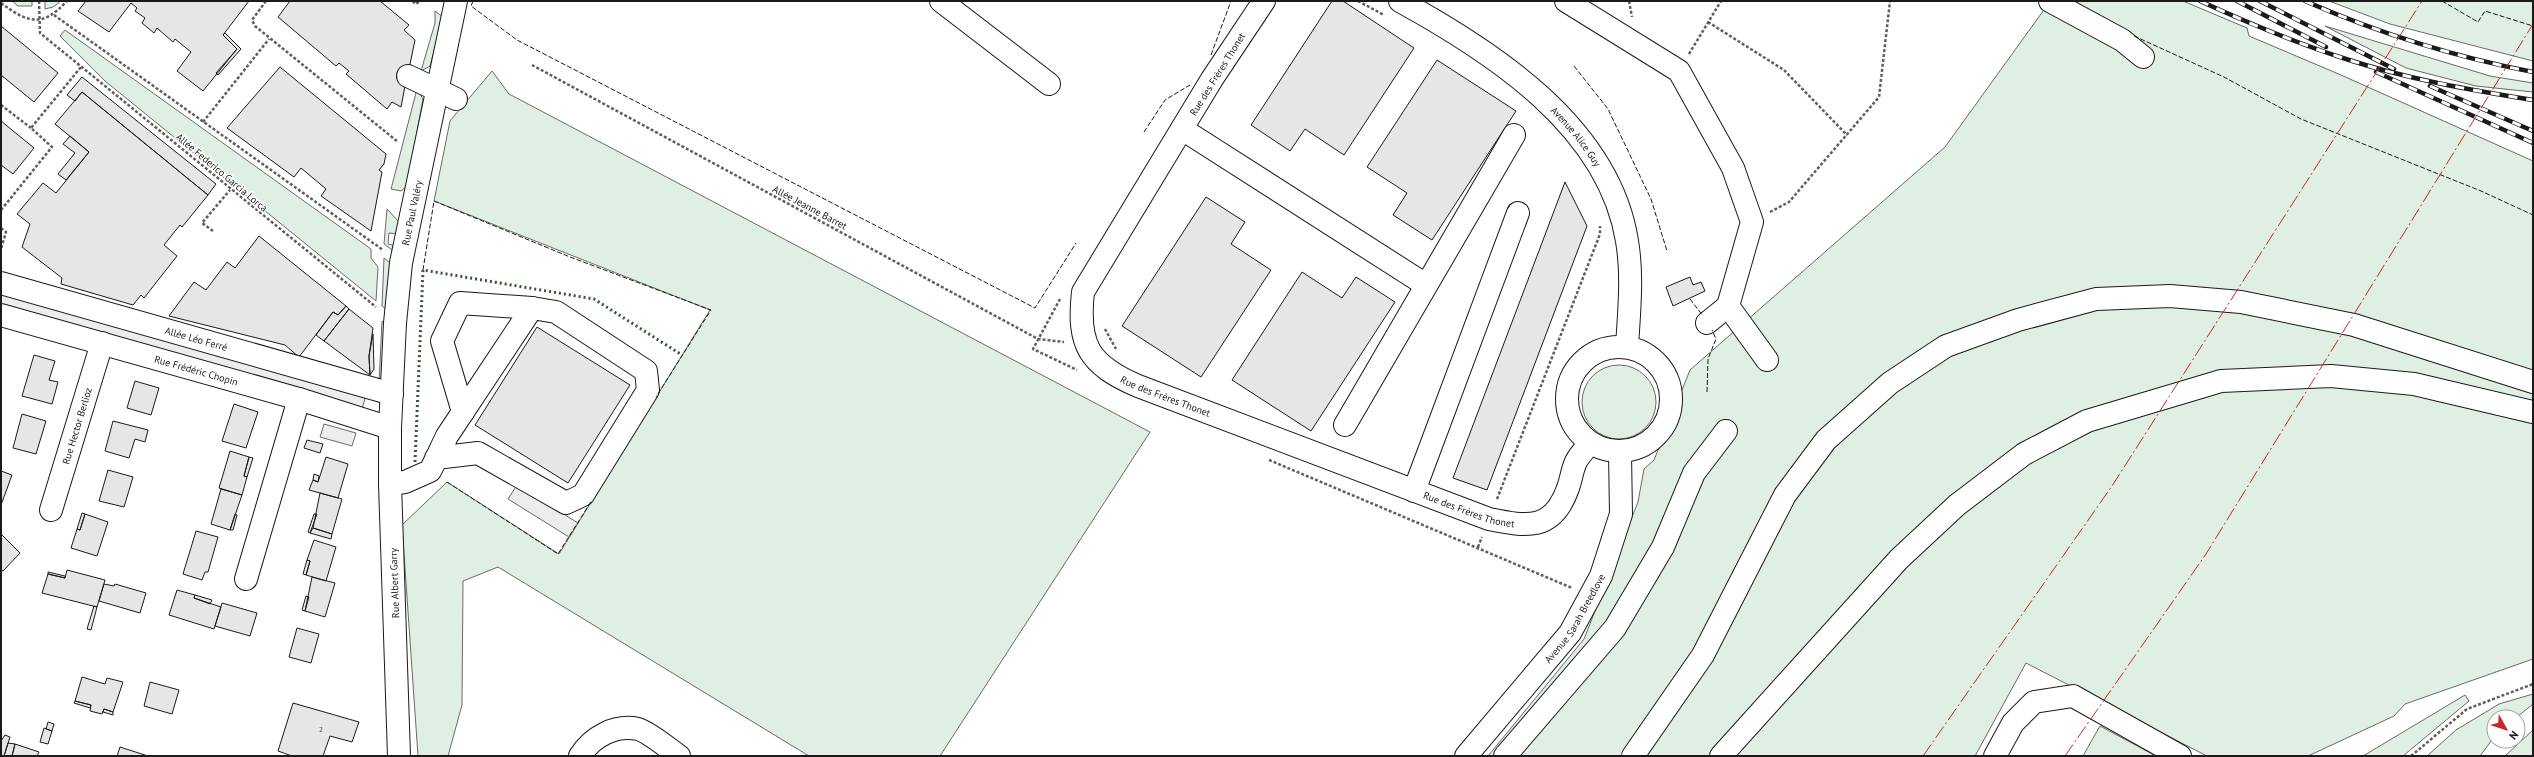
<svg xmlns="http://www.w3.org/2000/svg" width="2534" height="757" viewBox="0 0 2534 757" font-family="'PT Sans',sans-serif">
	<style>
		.green { fill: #e0efe3; stroke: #6a6a6a }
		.parking { fill: #ededed; stroke: #6a6a6a }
		.building { fill: #e6e6e6; stroke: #1a1a1a }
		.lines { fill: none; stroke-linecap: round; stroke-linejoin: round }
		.minor-casing { stroke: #1a1a1a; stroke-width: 24 }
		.major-casing { stroke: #1a1a1a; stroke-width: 24 }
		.highway-casing { stroke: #1a1a1a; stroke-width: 24 }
		.path { stroke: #5f5f5f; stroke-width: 2.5; stroke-dasharray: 3 2; stroke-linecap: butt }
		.minor { stroke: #fff; stroke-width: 22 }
		.major { stroke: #fff; stroke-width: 22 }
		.highway { stroke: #fff; stroke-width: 22 }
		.rail-casing { stroke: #1a1a1a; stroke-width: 4.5 }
		.rail { stroke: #fff; stroke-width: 3; stroke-dasharray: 9; stroke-linecap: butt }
		.hedge { stroke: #2b5a34; stroke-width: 3; stroke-dasharray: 2 3; stroke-linecap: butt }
		.fence { stroke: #1a1a1a; stroke-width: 1; stroke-dasharray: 5 2; stroke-linecap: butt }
		.power { stroke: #c62828; stroke-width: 1; stroke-dasharray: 14 3 2 3; stroke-linecap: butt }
		.labels { text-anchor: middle; stroke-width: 3; stroke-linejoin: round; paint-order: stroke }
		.number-label { font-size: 8px; fill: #4d4d4d }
		.street-label { font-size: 10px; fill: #1a1a1a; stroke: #fff }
	</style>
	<rect width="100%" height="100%" fill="#fff"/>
	<path class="green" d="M12,1H32V6H18Z
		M45,1H61L53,7L45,9Z
		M2063,1H2183L2247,28L2249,36L2341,75L2533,161V659L2405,704L2394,716L2308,756H2207L2026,663L1975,756H1488L1584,639L1638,502L1644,469L1654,460L1690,370L1945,147L2046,7Z
		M2329,1H2533V61L2390,24Z
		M435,11L443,17L430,66L421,71L435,23Z
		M2325,26L2490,76L2533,83V92L2476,86L2406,68Z
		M65,30L371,249V258L378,267L376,301L105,81L60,36Z
		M492,71L509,94L1150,432L940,756H809L498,567L463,581L462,705L448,756H418L402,525L447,482L559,554L710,310L434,201L450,121Z
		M417,89L423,99L407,186L401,191L391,189Z
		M387,209L399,222V234L389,233L388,244L397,246L395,252L384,244Z
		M384,258L393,265L387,310L382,306Z
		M382,321L388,326L387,380L379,383Z
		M1582 402a37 37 0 1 1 74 0a37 37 0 1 1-74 0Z
		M2533,694V704L2517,717H2494V737L2480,756H2427L2456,730L2499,704Z
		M2465,695L2469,701L2403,756H2363Z
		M2100,726L2156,756H2083Z
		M2533,730V756H2505Z"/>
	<path class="parking" d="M1,289L366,395L362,409L1,304Z
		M324,424L356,433L352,446L320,437Z
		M517,485L578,523L569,537L508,499Z"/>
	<path class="building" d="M86,1H249L223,35L237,49L203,91L177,71L191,52L175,39L173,42L157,28L154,33L142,23L145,18L135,11L137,8L131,3L109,32L78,11Z
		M290,1H380L409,25L404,30L415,40L410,64L398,80L405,86L401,107L392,102L387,109L346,74L349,71L339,63L336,66L278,17Z
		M1332,1H1343L1414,48L1344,155L1305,129L1290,151L1251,125Z
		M1,26L58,73L34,102L1,75Z
		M225,33L241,49L218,75L216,73L237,49L223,35Z
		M1437,60L1516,111L1432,240L1393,215L1407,193L1367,167Z
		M280,67L386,154L384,164L379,170L382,172L371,231L321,196L326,189L301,168L294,177L227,128Z
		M82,77L216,184L208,195L82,92L75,101L67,95Z
		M82,92L208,195L182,227L180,225L164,245L177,256L144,298L141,295L133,305L61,284L62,278L22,247L30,224L17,214L43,183L56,193L89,152L55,124Z
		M1,121L34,148L13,174L1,165Z
		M70,136L89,152L66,180L58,174L75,153L63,144Z
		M1565,182L1587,226L1487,490L1453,478Z
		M1206,197L1245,222L1231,244L1271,270L1201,377L1122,326Z
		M259,236L346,306L338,315L333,312L299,357L285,345L169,316L194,282L206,290L227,262L235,268Z
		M1302,272L1342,298L1356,277L1395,302L1311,431L1232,380Z
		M1690,277L1693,285L1701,282L1705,291L1673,306L1666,287Z
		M346,306L349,309L324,341L316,335L333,312L338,315Z
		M349,309L373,328L369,356L370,375L324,341Z
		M537,327L630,385L568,483L475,425Z
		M373,334L374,369L370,375L369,356Z
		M34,355L55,361L49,380L58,382L52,404L22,396Z
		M135,381L159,388L151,415L127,408Z
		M234,404L258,412L246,448L222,441Z
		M22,414L46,421L36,454L13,448Z
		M113,421L148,430L145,442L135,439L129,458L105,451Z
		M307,440L323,444L320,453L304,448Z
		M230,451L249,457L244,476L247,477L242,495L219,488Z
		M249,457L253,458L247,477L244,476Z
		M326,457L348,464L338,498L309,490L313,480L318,482Z
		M108,470L133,477L124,507L99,501Z
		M1,471L12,475L1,505Z
		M314,474L319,476L318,482L313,480Z
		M221,489L242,495L230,530L211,524Z
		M320,493L342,499L332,534L313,528Z
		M82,513L85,514L80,530L77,529Z
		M85,514L108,522L97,556L71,548L77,529L80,530Z
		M235,514L237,515L233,530H230Z
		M314,514H317L310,533L308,532Z
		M313,528L332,534L331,539L310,533Z
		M196,531L218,537L208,572H205L202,580L183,574Z
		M1,534L20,553L3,571L1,570Z
		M314,540L336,547L326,581L306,575L310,561L307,560Z
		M307,560L310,561L306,575L303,574Z
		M67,570L105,580L97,607L42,593L48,574L65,578Z
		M48,572L65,576V578L48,574Z
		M312,577L335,583L325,617L305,611Z
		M104,584L114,586L115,584L146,593L140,613L99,601Z
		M177,590L195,595L194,598L221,607L214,629L169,615Z
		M195,595L212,600L210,604L194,598Z
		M306,596L309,597L305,611L302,610Z
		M222,603L257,613L250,636L215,626Z
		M94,606L97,607L91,630L87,629Z
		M297,628L319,634L311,663L289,657Z
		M82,677L105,684L107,678L123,682L113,712L104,709L102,714L90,711L91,705L75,701Z
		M150,682L179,690L172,714L144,706Z
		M75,701L91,705L90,708L74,703Z
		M293,703L359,722L352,742L330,736L323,756H292L278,751Z
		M104,709L113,712V715L103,712Z
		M48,722L54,724L52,731L46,729Z
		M44,728L52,731L48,744L40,742Z
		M5,735L10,737L4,756H1V741Z
		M8,743L15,744L12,756H4Z
		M15,744L39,752L37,756H12Z
		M120,747L148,756H117Z"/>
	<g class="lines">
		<defs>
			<g id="minor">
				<path d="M941,1L1049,84"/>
				<path id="s1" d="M1264,1L1212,79L1083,292C1077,345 1089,365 1138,386L1489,519C1528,527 1553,531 1568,488C1571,480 1572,471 1575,464C1577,457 1585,450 1589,444"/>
				<path d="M1566,1L1679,71L1733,168L1752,222L1728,306L1767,360"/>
				<path d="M2050,1L2122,40L2143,57"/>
				<path d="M408,76L456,99"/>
				<path d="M1182,129L1426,285"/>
				<path id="s2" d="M1,283L392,394"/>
				<path id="s3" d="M1,315L299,399L390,428"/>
				<path d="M1707,323L1728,306"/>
				<path d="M463,412L442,341L460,303L532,308"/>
				<path d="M1345,425L1514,135"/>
				<path d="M390,484L405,482L430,471C436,460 441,448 447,436L532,308L556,312L646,371L648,390L583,495L566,503L478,453L436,458"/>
				<path d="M1414,491L1518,213"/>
				<path id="s4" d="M51,510L102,343"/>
				<path d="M246,579L299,399"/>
				<path id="s5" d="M399,756L390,484V428L395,323L401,263L456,1"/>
				<path d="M580,756C592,737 615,724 638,729C649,732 669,749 679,756"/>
				<path d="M1505,756L1615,628L1663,547L1694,473L1726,431"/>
				<path d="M1995,756L2013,723L2034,702L2073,696L2180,756"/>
			</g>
			<g id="major">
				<path id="s6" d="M1400,1C1493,52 1609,127 1627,241C1633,276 1629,312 1627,347"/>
				<circle cx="1619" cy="399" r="52"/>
				<path id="s7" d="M1466,756L1570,633L1601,576L1621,514L1620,453"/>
			</g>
			<path id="highway" d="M1633,756L1703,655L1785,495L1826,440L1890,383L1946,346L2018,320L2096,299L2170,296L2241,302L2354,325L2533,382
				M1721,756L1899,559L1957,505L2024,454L2087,421L2221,381L2331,376L2414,384L2533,412"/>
		</defs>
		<use href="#minor" class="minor-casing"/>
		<use href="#major" class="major-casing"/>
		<use href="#highway" class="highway-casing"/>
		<path class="path" d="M39,1L40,33L376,307
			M266,1L252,20L255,26L398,142
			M413,1L415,4L421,1
			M1358,1L1384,15
			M1629,1L1632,17
			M1,3C28,23 42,28 67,1
			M54,15L383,250
			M1708,22L1784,70L1847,135
			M1689,54L1721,1
			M532,65L1038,339L1064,342
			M1,105L31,128
			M203,122L269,39
			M1,210L52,147L31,128L81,67
			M1770,212L1789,202L1879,97L1890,1
			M1,228L6,232L1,249
			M213,231L202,223L230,190
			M1060,299L1033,349L1077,370
			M1105,329L1116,349
			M1269,460L1572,588
			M1497,499L1600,234V226
			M1478,547L1482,537
			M2411,756L2467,709L2533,684"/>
		<use href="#minor" class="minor"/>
		<use href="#major" class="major"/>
		<use href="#highway" class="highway"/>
		<defs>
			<path id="rail" d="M2200,1C2248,23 2296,43 2346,59C2407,79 2470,90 2533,100
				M2237,1L2326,47
				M2260,1L2394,69
				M2305,1C2378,33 2455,57 2533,72
				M2376,72L2533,143
				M2430,86L2533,131"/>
		</defs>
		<use href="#rail" class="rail-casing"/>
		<use href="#rail" class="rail"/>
		<path class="hedge" d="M415,462L423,270L594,299L682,355"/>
		<path class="fence" d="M473,1L471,6L517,40L1035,308L1076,243
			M2442,1L2478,22L2485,11L2533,26
			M416,2V1
			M2134,36L2224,77L2301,119L2481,191L2533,215
			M1211,55L1231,1
			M1574,66L1608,109L1651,199L1667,251
			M1144,132L1165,100L1190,85
			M423,270L434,201L570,257L711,310L656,397
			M1690,299L1703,316
			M1707,392L1708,359L1716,339L1712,330
			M447,482L558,554L592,500"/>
		<path class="power" d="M1923,756L2112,486L2422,1
			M2065,756L2206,554L2533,24"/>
	</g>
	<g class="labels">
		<g class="number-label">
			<text x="321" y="732">2</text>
		</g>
		<g class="street-label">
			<text transform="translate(1217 74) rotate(-58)" y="4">Rue des Frères Thonet</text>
			<text dy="4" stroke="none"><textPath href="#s6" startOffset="224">Avenue Alice Guy</textPath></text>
			<text transform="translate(222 172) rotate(40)" y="4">Allée Federico Garcia Lorca</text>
			<text transform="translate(810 207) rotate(28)" y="4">Allée Jeanne Barret</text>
			<text dy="4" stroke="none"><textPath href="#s5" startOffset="545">Rue Paul Valéry</textPath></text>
			<text dy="4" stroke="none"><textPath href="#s2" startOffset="203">Allée Léo Ferré</textPath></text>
			<text dy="4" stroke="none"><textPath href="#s3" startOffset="203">Rue Frédéric Chopin</textPath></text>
			<text dy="4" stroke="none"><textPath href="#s1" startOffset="493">Rue des Frères Thonet</textPath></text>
			<text dy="4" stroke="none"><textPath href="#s4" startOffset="88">Rue Hector Berlioz</textPath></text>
			<text dy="4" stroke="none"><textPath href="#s1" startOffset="817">Rue des Frères Thonet</textPath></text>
			<text transform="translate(394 583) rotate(-92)" y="4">Rue Albert Garry</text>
			<text dy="4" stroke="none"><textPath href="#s7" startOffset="176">Avenue Sarah Breedlove</textPath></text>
		</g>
	</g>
	<rect width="2534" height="757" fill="none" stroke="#1a1a1a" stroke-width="4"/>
	<g transform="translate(2506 729) rotate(129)"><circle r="19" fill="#ffffff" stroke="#a3a3a3"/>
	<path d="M0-3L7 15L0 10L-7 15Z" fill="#c62828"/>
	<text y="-6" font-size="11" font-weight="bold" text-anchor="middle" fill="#1a1a1a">N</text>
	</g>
</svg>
